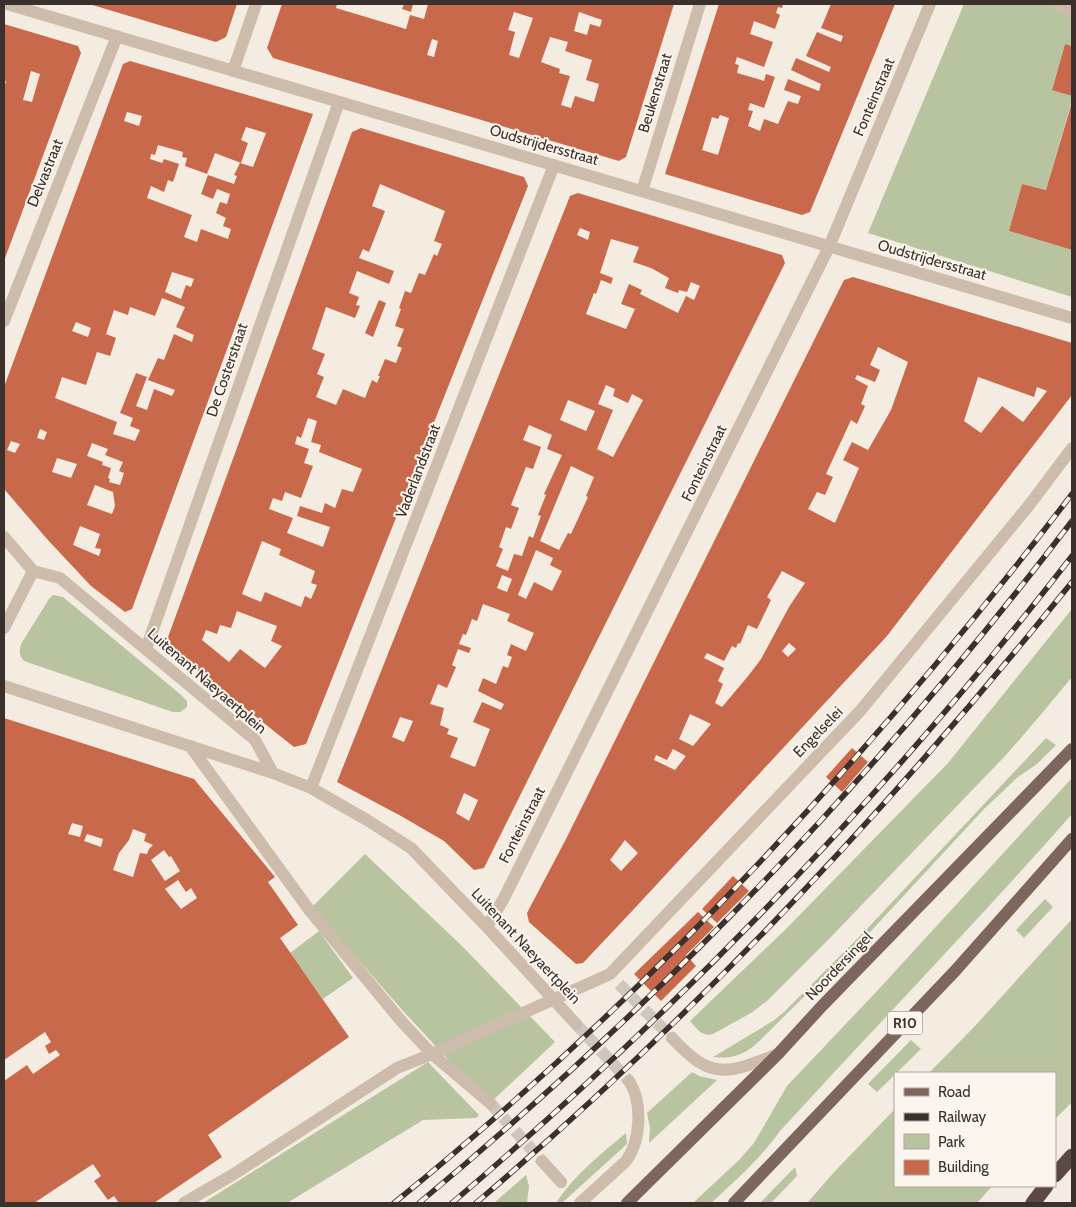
<svg xmlns="http://www.w3.org/2000/svg" width="1076" height="1207" viewBox="0 0 1076 1207" font-family="Cabin,sans-serif">
	<style>
		.green { fill: #b8c4a0 }
		.building { fill: #c8694b; fill-rule: evenodd }
		.lines { fill: none; stroke-linecap: round; stroke-linejoin: round }
		.street-tunnel { stroke: #cfc6bd; stroke-width: 12; stroke-dasharray: 12 6; stroke-linecap: butt }
		.lane { stroke: #cdbbac; stroke-width: 12 }
		.street { stroke: #cdbbac; stroke-width: 12 }
		.primary { stroke: #7d675c; stroke-width: 12 }
		.highway { stroke: #5c4a42; stroke-width: 15 }
		.rail-casing { stroke: #3b302b; stroke-width: 5.5 }
		.rail { stroke: #fbf5ee; stroke-width: 4; stroke-dasharray: 11; stroke-linecap: butt }
		.labels { text-anchor: middle; stroke-width: 4; stroke-linejoin: round; paint-order: stroke }
		.shield { fill: #fbf5ee; stroke: #756b66; stroke-width: 1 }
		.shield-label { font-size: 14px; font-weight: bold; fill: #3b302b }
		.street-label { font-size: 15px; fill: #3b302b; stroke: #fbf5ee }
	</style>
	<rect width="100%" height="100%" fill="#f4ebe1"/>
	<path class="green" d="M964,4H1072V46L1065,44L1052,89L1072,96V100L1046,190L1022,184L1009,231L1072,250V297L868,233Z
		M53,595L63,597L180,694L187,701V707L180,712H173L24,661C19,656 19,651 21,644L49,599Z
		M1072,609V677L1038,718L1006,755L828,940L767,1001L751,1013L713,1034C702,1037 697,1029 690,1021L786,929L948,763Z
		M1046,738L1056,745L1037,764L1018,777L984,809L872,930L754,1046C741,1056 729,1059 713,1057L773,1021L784,1012L866,930Z
		M1072,778V814C977,922 877,1025 780,1131C760,1159 736,1180 711,1203H693L740,1159L754,1143L787,1086L878,990Z
		M365,854L461,945L555,1042L489,1104L404,1012L312,907Z
		M1045,899L1053,907L1024,938L1016,930Z
		M1072,919V1102L1055,1119V1073H929L976,1025Z
		M319,931L353,978L323,999L290,953Z
		M911,1040L921,1049L877,1092L868,1084Z
		M428,1062L479,1115L476,1118L423,1120L287,1203H203Z
		M692,1072L699,1076L717,1080L649,1143L650,1128L647,1113Z
		M895,1109V1186H992L977,1203H807L836,1170Z
		M626,1133L627,1144L562,1203H556C574,1175 601,1154 626,1133Z
		M795,1167L797,1176L771,1203H760Z
		M526,1175L529,1186L527,1203H494Z"/>
	<path class="building" d="M89,4H237L226,37L216,42Z
		M282,4H337L336,8L406,29L410,15L424,19L428,4H674L626,157L619,161L273,58L267,48ZM514,12L533,18L519,58L509,55L515,32L508,30ZM579,12L602,20L600,27L590,24L587,35L574,31ZM550,37L568,42L565,51L592,60L586,80L599,84L594,102L575,96L571,108L561,105L570,76L559,73L560,69L541,62ZM432,39L438,41L434,57L427,55Z
		M404,4H413L411,12L402,9Z
		M719,4H783L782,8L778,7L776,13L780,15L775,29L754,21L750,34L773,42L764,67L737,57L735,64L739,65L737,73L758,79L764,81L766,74L775,77L764,108L750,103L748,110L753,111L748,126L760,131L764,119L778,124L788,101L798,104L801,96L784,90L788,79L819,91L821,84L791,70L796,58L829,72L831,67L806,56L817,32L841,42L843,36L821,28L831,4H895L810,212L802,215L665,174ZM720,115L729,118L718,155L702,150L712,117L718,119Z
		M4,24L78,46L81,53L4,261V89L6,81H4ZM31,71L40,74L32,102L23,100Z
		M1065,44L1072,46V96L1052,90Z
		M130,61L313,114L132,609L125,612L91,586L47,539L4,489V387L123,64ZM127,112L142,116L139,126L124,121ZM246,127L266,133L253,167L240,163L234,175L237,176L234,184L208,175L201,194L213,199L217,189L230,194L227,204L220,202L216,213L226,218L223,226L231,229L228,239L201,229L197,242L184,237L192,215L147,198L151,186L164,192L168,180L173,182L179,164L164,159L162,163L150,159L151,154L155,155L158,145L183,152L182,157L187,158L185,166L207,174L215,153L241,163L248,143L241,140ZM172,272L194,279L191,287L186,285L181,299L165,292ZM162,298L185,307L176,327L194,335L192,342L174,334L164,360L158,358L148,380L175,390L172,396L154,389L147,410L136,406L147,377L136,373L120,413L133,418L130,426L140,430L135,441L113,434L117,422L55,398L62,377L86,385L97,352L110,356L116,338L106,334L114,310L128,315L130,307L155,316ZM76,322L91,328L88,337L72,331ZM40,429L47,432L44,440L37,438ZM11,441L20,444L15,453L7,450ZM92,443L108,449L105,455L123,462L119,471L124,473L120,485L109,482L110,479L108,478L111,468L102,465L103,462L87,456ZM57,458L77,464L71,478L52,472ZM95,485L113,492L115,506L112,514L87,505ZM80,526L100,534L95,548L101,549L99,556L73,545Z
		M1072,102V250L1009,231L1022,184L1046,190Z
		M361,128L524,177L528,186L306,744L294,747L169,648L167,640L352,132ZM380,184L445,211L434,241L442,244L437,256L434,254L425,275L419,273L411,293L405,291L399,308L401,309L395,326L404,329L397,346L402,348L396,363L385,359L378,376H380L377,383L372,380L365,398L343,389L336,405L316,397L324,377L317,374L325,354L312,349L326,307L355,318L360,306L356,305L359,297L349,293L357,271L389,284L394,271L359,258L363,249L369,252L385,211L372,206ZM308,418L317,421L311,442L321,445L319,452L362,469L353,492L342,489L335,508L325,503L322,513L300,506L297,516L330,527L323,547L287,533L293,518L269,509L273,498L282,501L285,492L301,498L313,466L304,463L309,449L295,444L297,436L301,438ZM262,541L281,549L279,555L315,571L311,583L317,585L311,599L305,596L301,607L265,592L261,602L242,594ZM237,611L277,626L271,641L282,646L265,668L240,649L229,662L202,640L206,630L217,634L220,625L231,628Z
		M578,193L782,255L785,263L484,868L474,870L444,841L401,816L337,782L570,196ZM580,228L590,232L588,240L577,235ZM611,239L639,247L633,262L651,268L669,278L665,288L678,293L679,290L687,292L691,282L700,286L694,300L686,296L678,313L640,294L642,290L629,284L621,304L635,309L626,329L586,314L594,293L596,294L601,280L611,284L613,278L600,273ZM606,385L615,389L613,396L628,403L632,394L643,400L613,457L597,449L613,410L598,404ZM568,400L595,411L586,431L560,420ZM529,425L552,435L547,449L562,455L544,494L546,495L538,515L541,516L533,538L529,536L522,556L514,554L508,571L496,566L503,549L499,547L506,527L511,529L519,508L511,505L526,467L533,469L541,447L523,440ZM571,466L594,477L586,496L588,497L571,534L568,533L559,550L540,541ZM536,550L553,558L550,565L562,571L552,591L534,582L526,599L518,595ZM502,575L512,579L507,592L497,588ZM483,604L510,614L507,621L534,633L526,651L511,644L507,655L512,657L508,668L503,666L496,684L483,678L478,691L504,704L501,710L482,702L473,722L490,729L475,767L450,757L458,738L447,734L449,729L440,725L444,708L430,704L438,684L447,688L456,667L452,665L458,649L469,653L471,648L459,644L463,634L466,635L472,619L477,621ZM400,717L413,721L404,742L392,737ZM464,793L478,800L469,821L456,813Z
		M853,277L1072,343V395L887,636L633,910L583,963L576,964L529,922L527,913L566,839L844,280ZM878,347L908,362L891,410L868,450L852,442L843,460L859,468L835,523L808,509L817,492L825,495L833,477L826,474L851,420L857,424L865,406L861,404L868,386L855,379L857,375L875,382L880,370L870,365ZM978,377L1034,397L1037,387L1047,391L1023,422L1002,406L981,433L964,421ZM782,571L805,583L789,607L761,659L749,675L722,707L715,703L723,684L718,681L724,668L704,658L707,653L724,661L732,646L736,648L738,643L740,644L748,625L757,629L771,600L767,597ZM789,643L796,649L788,657L782,651ZM690,714L711,724L693,746L679,739ZM673,749L686,756L675,770L654,760L656,755L667,760ZM625,840L638,853L621,871L610,860Z
		M379,300L386,303L373,337L365,333Z
		M4,718L194,779L275,877L268,882L298,925L280,938L349,1037L208,1135L222,1157L154,1203H119L114,1196L108,1200L94,1181L101,1176L93,1164L34,1203H4V1081L27,1065L33,1074L60,1055L56,1050L49,1054L45,1046L51,1042L45,1032L4,1060ZM72,823L83,826L80,837L68,834ZM133,829L146,834L144,841L153,845L149,849L147,854L140,853L133,877L113,870L119,853L129,840ZM87,834L103,839L101,847L84,841ZM164,850L169,857L171,856L180,871L165,881L151,860ZM178,880L186,892L191,888L197,898L181,909L165,889Z
		M852,748L868,762L842,792L826,777Z
		M733,876L749,891L717,923L702,909Z
		M698,912L714,927L686,955L696,966L661,1001L634,974Z"/>
	<g class="lines">
		<path class="street-tunnel" d="M619,984L672,1038
			M576,1024L629,1081
			M491,1104L542,1161"/>
		<path class="lane" d="M1058,4L1072,13"/>
		<path class="street" d="M7,4L1072,318
			M233,71L256,4
			M642,191L700,4
			M4,321L117,36
			M4,537L33,571
			M33,571L60,578L255,740L273,773
			M4,628L33,571
			M146,649L339,102
			M4,686L273,773L311,788L367,820L411,848L487,927L576,1024
			M190,746L310,911L402,1022L432,1054L491,1104
			M311,788L554,165
			M487,927L504,898L829,247L930,4
			M672,1038C712,1081 727,1074 778,1054
			M542,1161L561,1182
			M184,1203L234,1174L397,1068L432,1054L610,974L861,710L1030,504L1072,448
			M580,1203L625,1162C641,1143 643,1102 629,1081"/>
		<path class="primary" d="M627,1203L778,1054L822,1006L1072,749
			M734,1203L955,971L1072,839"/>
		<path class="highway" d="M1055,1175L1072,1156
			M1033,1203L1046,1186"/>
		<defs>
			<path id="rail" d="M394,1203C649,996 873,754 1072,494
				M419,1203C661,1002 881,771 1072,521
				M452,1203C679,1009 889,792 1072,556
				M476,1203C696,1016 891,807 1072,582"/>
		</defs>
		<use href="#rail" class="rail-casing"/>
		<use href="#rail" class="rail"/>
	</g>
	<g class="labels">
		<rect class="shield" x="887.5" y="1011.5" width="35" height="23" rx="4"/>
		<g class="shield-label">
			<text x="905" y="1028">R10</text>
		</g>
		<g class="street-label">
			<text transform="translate(655 93) rotate(-73)" y="5">Beukenstraat</text>
			<text transform="translate(874 97) rotate(-67)" y="5">Fonteinstraat</text>
			<text transform="translate(544 145) rotate(16)" y="5">Oudstrijdersstraat</text>
			<text transform="translate(45 173) rotate(-68)" y="5">Delvastraat</text>
			<text transform="translate(932 260) rotate(16)" y="5">Oudstrijdersstraat</text>
			<text transform="translate(227 370) rotate(-71)" y="5">De Costerstraat</text>
			<text transform="translate(704 463) rotate(-64)" y="5">Fonteinstraat</text>
			<text transform="translate(418 471) rotate(-69)" y="5">Vaderlandstraat</text>
			<text transform="translate(207 681) rotate(41)" y="5">Luitenant Naeyaertplein</text>
			<text transform="translate(818 732) rotate(-46)" y="5">Engelselei</text>
			<text transform="translate(522 825) rotate(-63)" y="5">Fonteinstraat</text>
			<text transform="translate(526 946) rotate(47)" y="5">Luitenant Naeyaertplein</text>
			<text transform="translate(839 966) rotate(-46)" y="5">Noordersingel</text>
		</g>
	</g>
	<rect width="1076" height="1207" fill="none" stroke="#3b302b" stroke-width="10"/>
	<rect x="894" y="1072" width="162" height="115" fill="#fbf5ee" stroke="#aea6a0"/>
	<rect x="904" y="1088" width="25" height="8" fill="#7d675c" stroke="#aea6a0"/>
	<text x="938" y="1097" font-size="15" fill="#3b302b">Road</text>
	<rect x="904" y="1113" width="25" height="8" fill="#3b302b" stroke="#aea6a0"/>
	<text x="938" y="1122" font-size="15" fill="#3b302b">Railway</text>
	<rect x="904" y="1134" width="25" height="15" fill="#b8c4a0" stroke="#aea6a0"/>
	<text x="938" y="1147" font-size="15" fill="#3b302b">Park</text>
	<rect x="904" y="1160" width="25" height="15" fill="#c8694b" stroke="#aea6a0"/>
	<text x="938" y="1172" font-size="15" fill="#3b302b">Building</text>
</svg>
